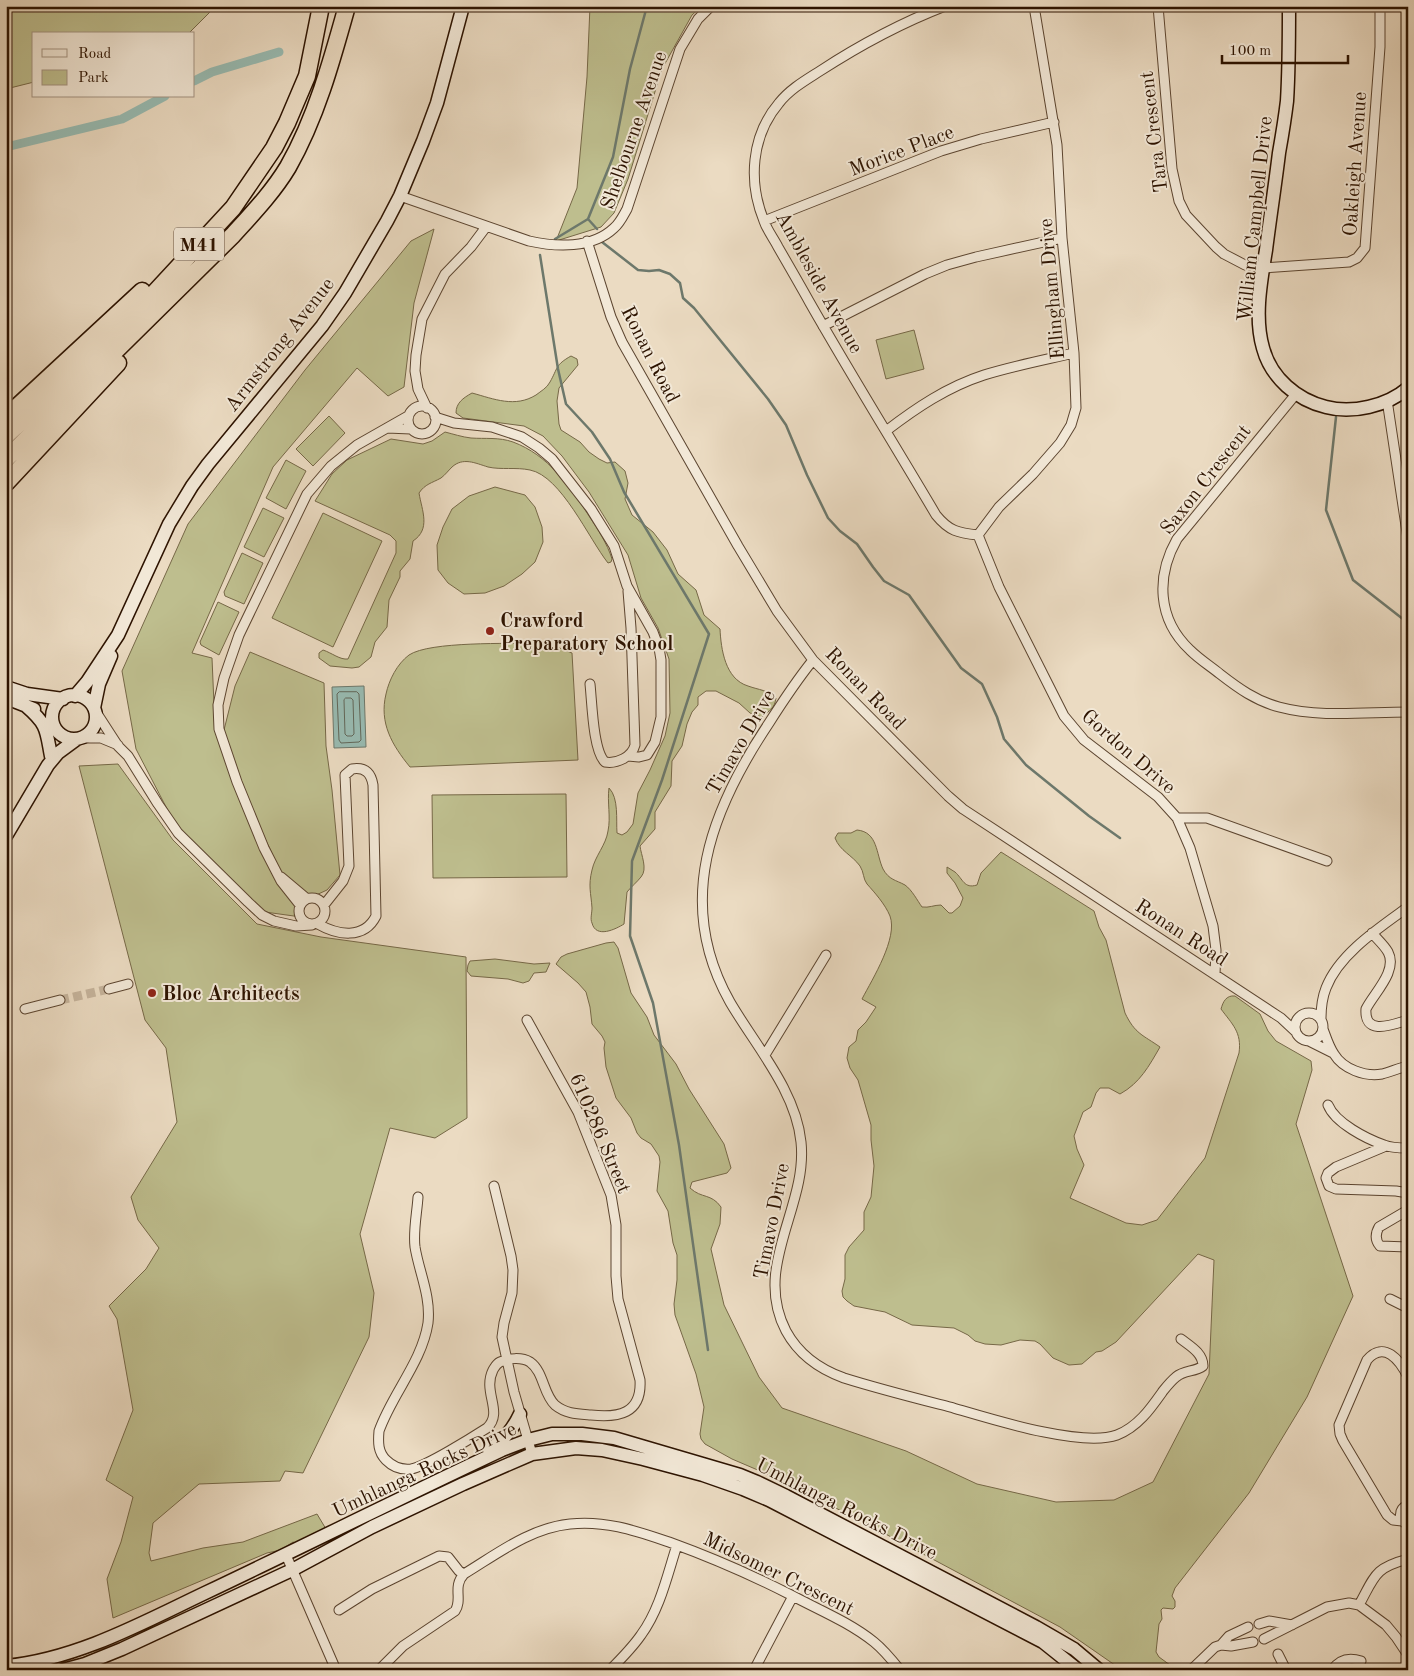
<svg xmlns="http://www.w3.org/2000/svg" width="1414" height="1676" viewBox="0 0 1414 1676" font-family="'Old Standard TT',serif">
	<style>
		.green { fill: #bebe8e; stroke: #766847 }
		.water { fill: #98bbb2; stroke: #6d786b }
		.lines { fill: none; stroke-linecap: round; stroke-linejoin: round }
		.shore { stroke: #626759; stroke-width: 1 }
		.stream { stroke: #6d786b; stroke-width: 2.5 }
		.canal { stroke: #98bbb2; stroke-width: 9 }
		.street-tunnel { stroke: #c5b39b; stroke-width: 9; stroke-dasharray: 9 4.5; stroke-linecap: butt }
		.street-casing { stroke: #5c4530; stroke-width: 11 }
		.secondary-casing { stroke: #2d1300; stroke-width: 15 }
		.highway-casing { stroke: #2d1300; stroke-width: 19 }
		.street { stroke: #f2e8d7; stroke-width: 9 }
		.secondary { stroke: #f2e8d7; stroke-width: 12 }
		.highway { stroke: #ebdbc2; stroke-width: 16 }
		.poi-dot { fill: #8f2418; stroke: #f2e8d7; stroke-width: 2 }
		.labels { text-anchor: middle; stroke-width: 4; stroke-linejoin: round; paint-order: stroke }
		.shield { fill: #f2e8d7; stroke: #685340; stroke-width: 1 }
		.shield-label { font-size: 19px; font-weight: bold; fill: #2d1300 }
		.street-label { font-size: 20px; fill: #2d1300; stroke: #f2e8d7 }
		.poi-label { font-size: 20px; font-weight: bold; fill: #2d1300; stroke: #f2e8d7; text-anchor: start }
	</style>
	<rect width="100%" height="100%" fill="#ebdbc2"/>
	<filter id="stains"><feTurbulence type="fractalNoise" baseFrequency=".004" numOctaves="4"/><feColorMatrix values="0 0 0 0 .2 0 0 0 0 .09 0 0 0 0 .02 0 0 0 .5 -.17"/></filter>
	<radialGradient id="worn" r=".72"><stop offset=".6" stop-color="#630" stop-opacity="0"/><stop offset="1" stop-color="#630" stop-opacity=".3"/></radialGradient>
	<path class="green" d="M6,6H216L188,34H34V82L6,89Z
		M590,6H702L692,15L662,69L628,179L614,213L601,227L556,241L577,188L587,77Z
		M434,229L414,303L404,387L388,396L357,368L273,467L192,653L212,658L215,728L235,785L301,917L265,912L178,830L136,749L122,671L188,524L305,370L411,241Z
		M914,330L924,369L886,379L876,340Z
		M571,356L577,359L578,365L559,388L557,401L559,424L561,430L580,442L589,452L599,459L607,463L615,462L625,471L628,483L625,499L632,515L653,532L667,550L678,574L696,590L704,615L720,629C721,649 725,679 748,686C759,690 768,690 776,698C775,708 769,711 762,717L750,713L739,703L716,691H706L698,697V705L692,712L687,724L682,746L672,761L671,786L655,812V829L640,846C641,855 648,869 641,877C637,882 631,887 627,892L624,924C616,929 596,939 592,923C590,919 592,913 592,908C591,893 588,886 592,870C595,856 606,845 608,831C611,817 607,802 609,788C619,798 616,820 617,833L622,835L627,832L633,824L638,793L650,770L665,736L670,713L669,659L658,628L641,598L628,555L589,492L562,456L543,436L524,426L463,418L456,413C456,403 463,398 472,393C494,399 515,408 536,395C541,391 547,388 550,382C558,368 555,365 571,356Z
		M329,416L345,433L313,466L296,449Z
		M445,432C453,434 462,437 471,438C485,439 499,437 513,442C548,455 569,485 589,516C598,530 607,543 612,559L611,562L608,563C589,539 561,476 530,470C516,467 501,470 488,467C475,463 463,457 452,467C448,471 445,475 441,478C432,483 425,484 419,493C422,511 431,529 413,541L410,559L400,571V577L389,600L387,627L375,642L371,657L359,667L352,668L330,666L319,658V653L323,650C332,653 340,660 348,659L396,553V541L390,535L315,501L332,474L347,460L391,439L423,444L432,441Z
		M286,460L306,471L286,509L266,498Z
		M495,487L525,495L535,507L542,527L543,542L535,562L522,574L504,586L485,593L464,594L448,583L438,570L437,545L443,527L452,509L469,496Z
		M263,508L284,518L264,557L244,547Z
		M323,513L382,541L333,647L272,618Z
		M242,553L263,563L244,604L225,596L224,592Z
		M218,602L239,612L219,655L201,645L200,642Z
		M538,643L557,647L572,653L578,760L410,767C392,745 379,723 386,694C389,680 397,664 409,655C430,641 510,644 538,643Z
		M250,652L324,683L326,746L332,790L340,875L327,890L314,896L304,894L282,875L237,778L223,734L235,686Z
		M118,764L173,840L257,924L321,937L466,957L467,1118L435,1138L390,1128L360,1234L374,1293L369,1337L303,1473L285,1471L280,1481L199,1484L153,1523L149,1553L151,1561L203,1548L243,1542L317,1514L326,1529L298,1544L293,1542L281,1550L267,1553L113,1618L107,1579L121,1542L133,1497L106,1480L133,1410L117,1319L109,1306L146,1269L159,1248L138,1220L131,1197L177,1122L166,1048L145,1020L79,766Z
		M566,794L567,877L433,878L432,795Z
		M857,830C878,832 876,854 883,869C889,880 896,880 905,885C912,890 917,900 922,907C929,908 934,905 941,905L949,913H952L960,906L963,898L955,883L947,873V867C950,869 952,870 955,872C963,879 964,889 977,885L981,873L1001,852L1094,911L1099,927L1106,940L1125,1013C1135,1034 1143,1035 1160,1047C1149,1066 1140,1083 1120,1094L1109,1088H1100L1096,1093L1091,1107L1083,1112L1074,1136L1077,1149L1084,1165L1070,1198L1126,1223L1142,1225L1157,1220L1205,1158L1239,1053C1242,1032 1232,1024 1221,1009C1223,1002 1226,995 1235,996L1260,1014L1268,1031L1276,1041L1311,1061L1312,1070L1296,1124L1353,1296L1307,1397L1249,1493L1175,1588L1172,1596L1175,1601V1607L1173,1609L1163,1608L1161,1610L1162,1619L1159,1624L1156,1652L1159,1657L1170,1665L1171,1670H1122L1060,1627L863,1522L781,1480L732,1459L705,1444L701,1439L700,1434L704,1407L696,1374L675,1315L674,1304L677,1280V1255L673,1243L668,1211L657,1191L660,1162L659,1156L651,1144L641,1138L637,1133L631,1118L616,1098L606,1067L604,1048L605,1042L602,1036L592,1024L590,1007L586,992L578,983L556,964L561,957L567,954L606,943L614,942L618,948L631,993L647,1017L654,1035L676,1064L689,1089L724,1144L731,1168L727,1173L692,1182L690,1188C702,1199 711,1193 721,1207L720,1224L711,1249L724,1305L759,1377L782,1408L906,1451L977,1484L1056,1502L1114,1500L1153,1482L1209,1374L1214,1260L1198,1254L1116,1342L1102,1351L1096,1352L1082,1364L1069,1365L1053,1358L1040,1344L1035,1341L1020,1340L1001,1345L985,1344L975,1341L968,1335L954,1328L912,1325L885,1312L854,1306L847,1301L843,1297L842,1291L845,1279V1255L849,1247L864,1230V1212L871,1197L874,1166L871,1140V1125L858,1080L850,1068L847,1058L849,1047L856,1041L858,1030L866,1022L876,1007L862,999C873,978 898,938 890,916C885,904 875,893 867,884C863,879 864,872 860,866C852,855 840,851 835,838L838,833H851Z
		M495,959L534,964L550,963L546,972L534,973L529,981L523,983L508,979L471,976L467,971L468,965L470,961Z"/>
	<path class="water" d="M364,686L366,747L334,748L332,687Z"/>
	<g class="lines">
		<path class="shore" d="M357,692L359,694L361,740L359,742L341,743L339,740L337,694L339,692Z
			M346,698H351L353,700L354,734L352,736H347L345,734L344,700Z"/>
		<path class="stream" d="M588,219L597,229
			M555,239L588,219L613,157L630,69L647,6
			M602,242L638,270L649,271L659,270L670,274L680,283L683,298L694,308L768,399L786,425L807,475L828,518L840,531L857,544L873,567L884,581L909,595L961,668L982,684L997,717L1004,739L1026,765L1089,816L1120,838
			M540,255L558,369L566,404L592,432L610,459L624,492L709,634L662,780L632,861L630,936L653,1003L679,1145L708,1350
			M1336,417L1326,510L1353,580L1408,623"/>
		<path class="canal" d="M194,81L212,72L279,52
			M6,147L122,119L165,96"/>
		<path class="street-tunnel" d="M60,1000L109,989"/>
		<defs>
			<path id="street" d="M945,6C901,23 860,45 820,71C806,80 790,89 779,103C751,136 748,182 764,221C767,230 774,239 778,247C789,266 800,285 810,303C851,375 894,444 936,515C949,531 958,533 978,535
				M1158,6L1172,169L1179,201L1186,215L1216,247L1224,254L1245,265L1263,268L1349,262L1357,258L1365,248L1380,47V6
				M400,196L529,241C556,247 592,249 614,228C620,223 623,216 627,209L680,49L698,19L711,6
				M764,221L941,151L981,139L1054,122
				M587,241L611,317L622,342L738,546L777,611L813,660L948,796L963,809L1281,1018L1296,1032
				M823,326L925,274L947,265L976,257L1062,238
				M1296,394L1177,539C1156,576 1157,619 1190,650C1199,659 1210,666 1220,674C1238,688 1256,701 1279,707C1320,718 1366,712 1408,712
				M1387,400L1408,539
				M408 420a14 14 0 1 1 28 0a14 14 0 1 1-28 0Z
				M427,408L418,389L415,371L416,355L422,319L445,274L471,247L486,227
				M435,417L454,423L492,427L522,437L539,448L552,459L591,509L614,546L627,586L653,632L659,648L661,660V717L655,742L647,755L639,757L628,756
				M387,428L411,429
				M886,431C916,408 947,387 984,375C1013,366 1044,360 1074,353
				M978,535L999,507L1033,474L1060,443L1071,425L1076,408L1074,353L1062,238L1057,145L1034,6
				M978,535L999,587L1064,716L1084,740L1158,797L1177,818L1190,848L1213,926L1216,950L1215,974
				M813,660C797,680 783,701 769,723C711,810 674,903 730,1002C755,1045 796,1091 801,1142C808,1207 752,1266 786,1331C799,1355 819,1369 844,1378C879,1389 915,1398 950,1407C988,1418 1081,1448 1117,1435C1138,1427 1151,1408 1163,1391C1167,1386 1171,1381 1176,1377C1184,1370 1195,1372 1203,1366C1203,1353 1190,1346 1181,1339
				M590,684C592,702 593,751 605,762C617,764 632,757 635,745L631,628L628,591
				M96,712L118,746L128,756L158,804L178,833L248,902L262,915L274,921L296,926L312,925
				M83,738H101L118,745
				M1177,818H1207L1327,861
				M281,877L306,898
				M299 911a13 13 0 1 1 26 0a13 13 0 1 1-26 0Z
				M300,905L281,881L264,848L237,782L219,729L218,705L224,678L239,635L307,494L331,466L357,445L408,416
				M318,924C337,935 364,940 376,916L373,785C371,773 365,767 352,769L345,775L349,866L343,881L324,905
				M1372,933C1377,939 1384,945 1388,952C1398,971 1374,993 1366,1009C1364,1037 1394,1024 1408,1020
				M109,989L128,984
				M25,1009L60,1000
				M1295 1027a14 14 0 1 1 28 0a14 14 0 1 1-28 0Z
				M1321,1019C1321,1008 1322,998 1326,988C1339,954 1379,928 1408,907
				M1323,1029C1326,1037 1329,1047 1334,1054C1343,1069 1365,1077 1382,1074C1390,1072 1399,1068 1408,1066
				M1309,1041L1333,1053
				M765,1055L826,955
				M1328,1105C1335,1123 1367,1139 1384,1145C1391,1148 1400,1148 1408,1148
				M1386,1146L1336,1167L1328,1173L1326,1178L1329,1186L1336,1189L1396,1191L1408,1193
				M494,1186L511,1256L513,1270L512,1293L504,1323L502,1337L514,1392L532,1454
				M418,1197C417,1213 413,1231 415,1247C419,1272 431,1296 428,1323C422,1362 392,1394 379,1431C378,1443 378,1452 386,1460C393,1467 402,1470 411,1469C425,1467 473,1437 487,1428C504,1412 482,1392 493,1370C495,1367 496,1364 500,1362C508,1358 522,1357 530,1362C544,1372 543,1394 555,1405C566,1414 578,1414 591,1415C618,1418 642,1414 640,1380L618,1299L616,1276V1225L611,1195L578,1112L527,1020
				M1408,1210L1379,1227C1375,1234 1375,1240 1380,1246L1408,1247
				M1390,1299L1408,1308
				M1408,1505C1398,1509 1398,1520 1408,1525
				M1402,1521L1393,1520L1387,1515L1343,1441L1340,1434L1339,1425L1367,1360C1384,1340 1400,1360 1408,1377
				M286,1555L336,1670
				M1359,1605C1375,1576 1374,1568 1408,1559
				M339,1610L372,1589L439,1556L448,1557L459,1571L464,1574
				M1259,1624L1269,1621L1292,1625
				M1264,1639L1327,1607L1349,1603L1359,1605L1386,1625L1396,1637L1408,1655
				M1221,1645L1229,1636L1248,1627
				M1278,1654L1286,1670
				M379,1670L403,1646L455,1611C463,1599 452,1587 464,1574C497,1554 530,1528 570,1524C605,1520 636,1531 669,1542C713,1558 750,1574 791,1595C819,1610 849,1622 874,1642C884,1650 892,1660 900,1670
				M610,1670C621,1659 632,1648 641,1635C660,1609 667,1576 677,1545
				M754,1670L793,1596
				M1191,1670L1215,1647L1221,1645L1231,1646L1253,1642
				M1332,1670C1339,1660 1349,1657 1361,1661"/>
			<path id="secondary" d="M1289,6C1289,38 1289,69 1287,101C1285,118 1282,136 1279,153C1275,186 1270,218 1266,250C1261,281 1254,317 1263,348C1271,378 1297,400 1326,407C1352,414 1387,406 1408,388
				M6,687L27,694L63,699
				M52 717a22 22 0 1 1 44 0a22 22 0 1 1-44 0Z
				M75,696L87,682L118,635L169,524L192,486L208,464L322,326L345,293L387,221L400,196L423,141L437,103L463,6
				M6,698L34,709
				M26,706C48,725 46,730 51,756
				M94,708L99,684L111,656
				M6,836L48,765L58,753L77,739
				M489,1450C504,1439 512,1431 520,1414
				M6,1666C77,1659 142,1623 205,1593C304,1546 402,1497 502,1450L528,1440L552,1434H582L614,1438L740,1475L757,1482L786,1496L1036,1627L1074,1649L1099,1670
				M63,1670L85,1664L122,1649L292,1570L372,1527L463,1484L532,1454L576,1448L602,1450L643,1459L703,1475L743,1489L769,1500L1043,1642L1078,1670"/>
			<path id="highway" d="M6,417L142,291
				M6,436L132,317L233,208L274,148L287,123L307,76L321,6
				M6,459L233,235C252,214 273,192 288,167C316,118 332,60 347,6
				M6,483L118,363"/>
		</defs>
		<use href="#street" class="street-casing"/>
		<use href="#secondary" class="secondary-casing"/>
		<use href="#highway" class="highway-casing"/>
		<use href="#street" class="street"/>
		<use href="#secondary" class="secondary"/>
		<use href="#highway" class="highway"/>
	</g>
	<g class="poi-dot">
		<circle cx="490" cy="631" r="5"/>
		<circle cx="152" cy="993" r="5"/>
	</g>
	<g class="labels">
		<rect class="shield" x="174" y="227.5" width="50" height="33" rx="4"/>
		<g class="shield-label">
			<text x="199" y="251">M41</text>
		</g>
		<g class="street-label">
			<text transform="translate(633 130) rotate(-71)" y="7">Shelbourne Avenue</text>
			<text transform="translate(1153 132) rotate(-97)" y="7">Tara Crescent</text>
			<text transform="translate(901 150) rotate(-21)" y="7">Morice Place</text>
			<text transform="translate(1354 164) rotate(-86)" y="7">Oakleigh Avenue</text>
			<text transform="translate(1254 219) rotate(-84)" y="7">William Campbell Drive</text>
			<text transform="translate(820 282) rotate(61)" y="7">Ambleside Avenue</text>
			<text transform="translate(1051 289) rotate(-95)" y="7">Ellingham Drive</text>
			<text transform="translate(279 344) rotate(-52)" y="7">Armstrong Avenue</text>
			<text transform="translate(651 354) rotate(63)" y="7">Ronan Road</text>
			<text transform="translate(1205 479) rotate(-52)" y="7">Saxon Crescent</text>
			<text transform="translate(866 688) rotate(46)" y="7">Ronan Road</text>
			<text transform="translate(740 742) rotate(-60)" y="7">Timavo Drive</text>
			<text transform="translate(1129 751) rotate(41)" y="7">Gordon Drive</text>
			<text transform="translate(1182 932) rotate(33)" y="7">Ronan Road</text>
			<text transform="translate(601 1133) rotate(67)" y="7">610286 Street</text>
			<text transform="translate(771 1221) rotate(-79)" y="7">Timavo Drive</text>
			<text transform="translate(424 1469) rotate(-25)" y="7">Umhlanga Rocks Drive</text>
			<text transform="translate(847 1508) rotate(27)" y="7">Umhlanga Rocks Drive</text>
			<text transform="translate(779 1573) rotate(26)" y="7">Midsomer Crescent</text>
		</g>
		<g class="poi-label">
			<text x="500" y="627">Crawford<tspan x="500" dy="23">Preparatory School</tspan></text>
			<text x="162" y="1000">Bloc Architects</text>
		</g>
	</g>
	<rect width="1414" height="1676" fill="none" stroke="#ebdbc2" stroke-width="25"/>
	<rect x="8" y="8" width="1399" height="1661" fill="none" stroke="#2d1300" stroke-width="2.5"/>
	<rect x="12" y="12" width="1389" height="1651" fill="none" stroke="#2d1300"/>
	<rect x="32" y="32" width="162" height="65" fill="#f2e8d7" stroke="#a39381"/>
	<rect x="42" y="49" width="25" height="8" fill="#f2e8d7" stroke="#a39381"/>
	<text x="78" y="58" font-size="15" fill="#2d1300">Road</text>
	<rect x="42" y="70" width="25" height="15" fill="#bebe8e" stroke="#a39381"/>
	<text x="78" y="82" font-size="15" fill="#2d1300">Park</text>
	<path d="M1222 55v8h126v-8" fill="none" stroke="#2d1300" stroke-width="2.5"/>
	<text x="1229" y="55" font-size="15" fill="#2d1300" stroke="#f2e8d7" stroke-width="4" paint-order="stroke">100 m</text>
	<rect width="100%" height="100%" filter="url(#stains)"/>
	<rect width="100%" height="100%" fill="url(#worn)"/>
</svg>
